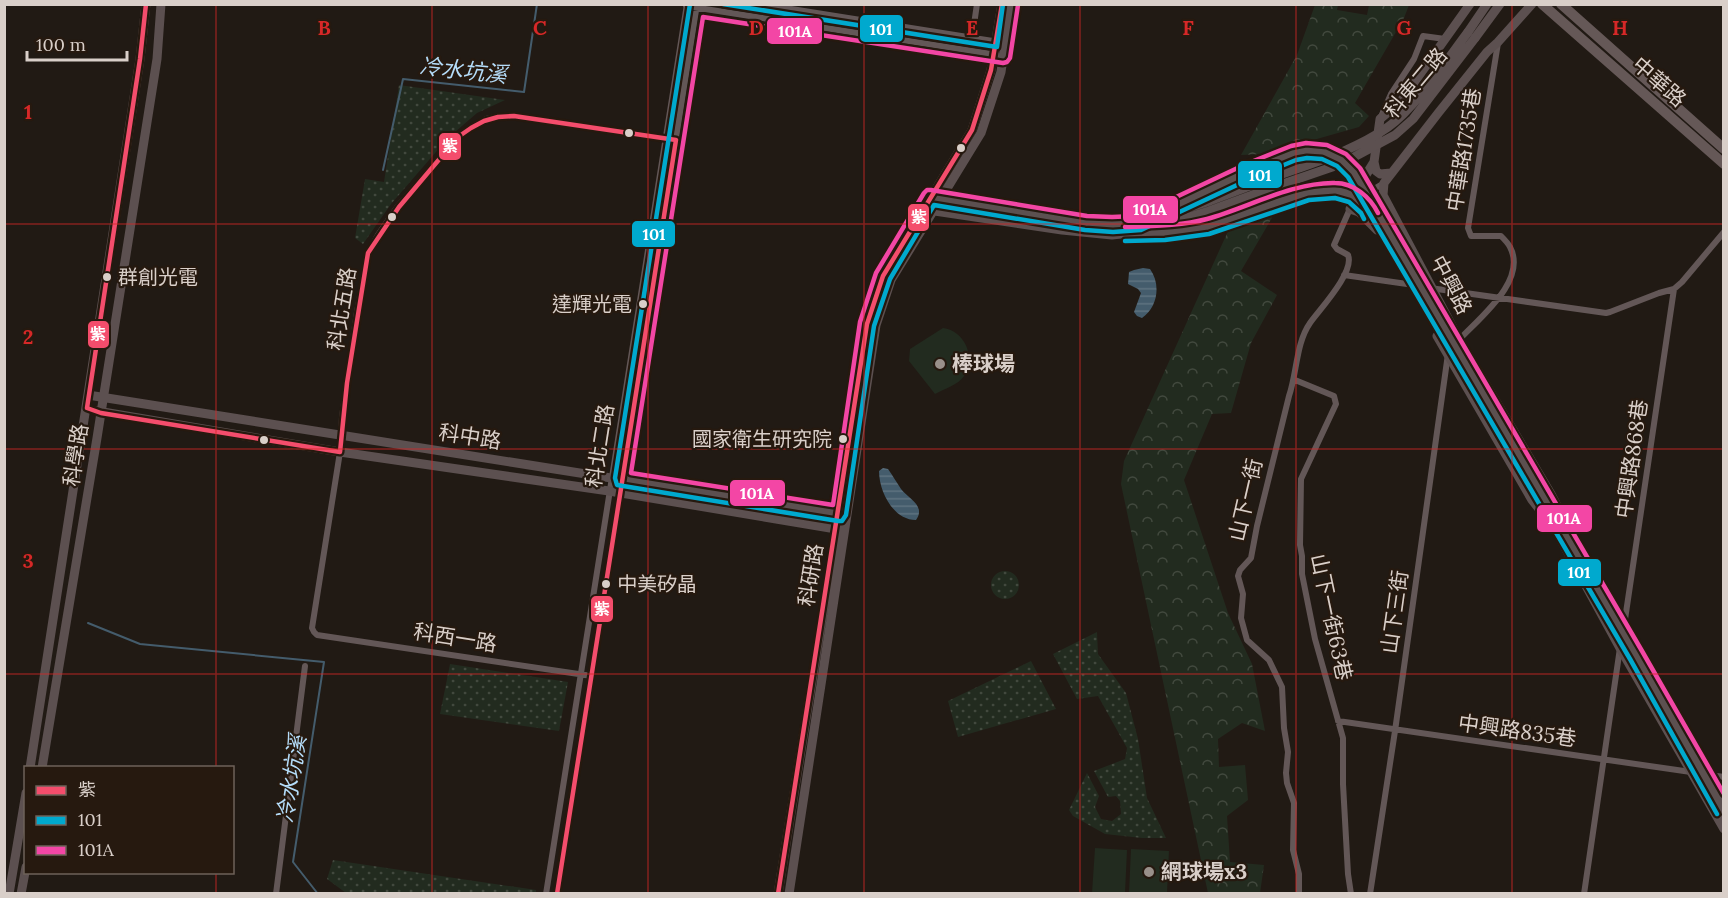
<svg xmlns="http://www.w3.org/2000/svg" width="1728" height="898" viewBox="0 0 1728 898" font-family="Lora,'Noto Sans TC',serif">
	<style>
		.grass { fill: url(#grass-dots) }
		.forest { fill: url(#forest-crowns) }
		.pitch { fill: #222b1f }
		.water { fill: url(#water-rules) }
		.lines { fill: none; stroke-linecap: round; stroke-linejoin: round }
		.stream { stroke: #445c6c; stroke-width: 2 }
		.street { stroke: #635757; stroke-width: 6 }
		.secondary { stroke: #5c5050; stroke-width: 9 }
		.primary { stroke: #655857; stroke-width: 10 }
		.secondary-bridge { stroke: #5c5050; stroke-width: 9 }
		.bus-1-casing { stroke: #26190f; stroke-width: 9 }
		.bus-2-casing { stroke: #26190f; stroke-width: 9 }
		.bus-3-casing { stroke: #26190f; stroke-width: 9 }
		.bus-1 { stroke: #f44d6c; stroke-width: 4.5 }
		.bus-2 { stroke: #00a9ce; stroke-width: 4.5 }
		.bus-3 { stroke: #f346a5; stroke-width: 4.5 }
		.grid { fill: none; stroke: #d62828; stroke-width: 1.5; stroke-opacity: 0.55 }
		.bus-dot { fill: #d9cfc9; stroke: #26190f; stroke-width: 2 }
		.poi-dot { fill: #99908a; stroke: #26190f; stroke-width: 2 }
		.labels { text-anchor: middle; stroke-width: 4.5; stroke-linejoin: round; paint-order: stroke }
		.bus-label { font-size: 20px; fill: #d9cfc9; stroke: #26190f; text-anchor: start }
		.street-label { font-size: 21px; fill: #d9cfc9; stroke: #26190f }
		.poi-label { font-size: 21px; font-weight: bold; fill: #d9cfc9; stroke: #26190f; text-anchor: start }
		.water-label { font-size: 22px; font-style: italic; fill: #b4dcf9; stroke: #26190f }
		.grid-label { font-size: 20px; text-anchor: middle; font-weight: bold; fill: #d62828; stroke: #26190f; stroke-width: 4.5; stroke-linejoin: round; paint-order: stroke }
		.line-badge { stroke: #26190f; stroke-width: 2 }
		.badge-label { font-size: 16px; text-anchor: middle; font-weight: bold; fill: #fff }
	</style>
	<defs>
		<pattern id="grass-dots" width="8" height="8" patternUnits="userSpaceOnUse" patternTransform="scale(1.5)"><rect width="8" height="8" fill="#222b1f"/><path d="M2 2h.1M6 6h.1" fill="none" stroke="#42493e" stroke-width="1.8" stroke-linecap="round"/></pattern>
		<pattern id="forest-crowns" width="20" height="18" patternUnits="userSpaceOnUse" patternTransform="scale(1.5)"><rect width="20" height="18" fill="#222b1f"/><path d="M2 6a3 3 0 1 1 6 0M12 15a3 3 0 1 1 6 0" fill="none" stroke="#42493e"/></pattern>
		<pattern id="water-rules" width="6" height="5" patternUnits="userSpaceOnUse" patternTransform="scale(1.5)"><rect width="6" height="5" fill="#445c6c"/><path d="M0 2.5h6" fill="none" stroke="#5e7280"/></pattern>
	</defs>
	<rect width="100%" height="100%" fill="#211a14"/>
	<path class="grass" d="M399,85L505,100L477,113L448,138L391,204L363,244L355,238L365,179L384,182Z
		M991 585a14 14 0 1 1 28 0a14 14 0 1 1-28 0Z
		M1097,632L1098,654L1126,693L1138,739L1147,798L1166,838H1142L1105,834L1073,816L1069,810L1087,773L1099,796L1095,807L1101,819L1112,821L1121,814L1120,801L1116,796L1108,797L1094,771L1125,759L1127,748L1098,696L1077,699L1053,654Z
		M1031,661L1056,709L958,737L948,701Z
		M450,664L568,682L559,731L440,714Z
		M333,860L536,890V894L346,893L327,879Z"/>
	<path class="forest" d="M1315,5H1338L1337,10L1367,15L1369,5H1409L1404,18L1355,103L1369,116L1359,127L1264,154L1241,155L1297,55Z
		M1273,216L1241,271L1277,295L1251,343L1231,413L1212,414L1184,480L1228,613L1252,664L1265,731L1242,723L1218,739L1219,767L1245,765L1248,800L1227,816L1230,862L1264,865L1260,893H1208L1121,484L1124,461L1229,229Z"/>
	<path class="pitch" d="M943,328C964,330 977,358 964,376C958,385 944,389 935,394L909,361L910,349Z
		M1095,848L1127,850L1125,893H1092Z
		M1131,849L1169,851L1167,893H1129Z"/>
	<path class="water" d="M1143,268L1150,269C1161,284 1158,307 1142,318L1137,316L1134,312L1141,293L1138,289L1128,284L1129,272L1134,270Z
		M883,468L888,469C893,476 897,483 901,489C909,499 926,506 916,520C893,520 879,491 879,471Z"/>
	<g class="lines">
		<path class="stream" d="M383,170L403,79L524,92L537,4
			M88,623L140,644L324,662L293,862L318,894"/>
		<path class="street" d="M760,4L999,42
			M686,6L997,55
			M972,38L977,4
			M1380,119L1391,94L1414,59L1423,36L1445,39
			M1344,275L1414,285
			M1430,288L1606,313L1610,312L1659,293L1674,289L1682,282L1724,232
			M1458,341C1478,319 1528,281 1510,247C1508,243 1504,239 1501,236H1471L1468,228L1498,43
			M1295,380L1334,396L1336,404L1301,479L1300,545L1302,556V574L1315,639L1343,738V784L1348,874L1351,894
			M1623,633L1674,289
			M592,676L317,635L314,632L312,628L340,452L342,417L357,312L368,253L378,235L398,206L458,137L468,130L486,119L501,116H514L676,140
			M1338,721L1691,772
			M1703,774L1724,777
			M276,894L305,666
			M546,894L687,4
			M557,894L697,4
			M1299,894V874L1293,850L1294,803L1287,783L1286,773L1288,752L1284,728L1282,687L1269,660L1247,640L1241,618L1243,594L1238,576L1240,570L1251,558L1257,526L1289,396C1297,373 1296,343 1310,323C1320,309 1355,272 1348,255L1337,249L1334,245L1356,195L1374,189L1384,183
			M1370,894L1395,731L1448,354
			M1584,894L1620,648"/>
		<path class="secondary" d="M1532,4L1498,42L1487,52L1439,112L1384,183L1383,195L1459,339L1551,494L1590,569
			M1468,32L1487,4
			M1475,38L1500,4
			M1374,162L1376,171L1380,174L1391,173
			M935,198L1076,222L1112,225L1138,223L1204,203L1274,177
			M1359,201L1356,195L1359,186L1374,162L1380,119L1401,101L1470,4
			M1350,209L1359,212L1377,230
			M928,210L1062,230L1112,235L1139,232L1209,211L1277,186
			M1437,336L1532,500L1555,529L1620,648L1724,829
			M88,395L844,515
			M97,411L340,452L609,491L842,530
			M1605,598L1606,604L1724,810
			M30,768L140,59L146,4
			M42,768L97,438L157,59L161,4
			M9,894L26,793
			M21,894L26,867
			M778,894L832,555L867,324L883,276L972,130L991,70L1002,4
			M789,894L876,325L891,280L981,133L1001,72L1011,4"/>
		<path class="primary" d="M1542,4L1724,164
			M1561,4L1724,149"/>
		<path class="secondary-bridge" d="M1274,177C1312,163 1354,151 1388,127C1416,107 1446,61 1468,32
			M1277,186L1341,164L1395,135L1413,119L1475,38
			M1138,223C1182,202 1225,180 1270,163C1282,158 1296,150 1310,150C1329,151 1341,160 1354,172L1606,604
			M1139,232L1164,233L1207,227L1307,193L1336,190L1353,195L1367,208L1547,516"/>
		<defs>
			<path id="bus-1" d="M146,4L140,59L87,408L101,413L340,452L347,383L368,253L399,207L458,137L471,128L484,121L498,117L514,116L676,140L557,894
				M778,894L867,324L883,276L972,130L991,70L1002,4"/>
			<path id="bus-2" d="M690,4L615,478L617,485L838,521H842L846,515L874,326L890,279L934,205L1085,230L1113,232L1141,230L1252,178L1296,160L1307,158L1322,159L1337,166L1348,177L1630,659L1717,814
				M723,4L997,47L1003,4
				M1125,241L1165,240L1209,234L1309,200L1335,198L1349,202L1361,213L1364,219"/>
			<path id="bus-3" d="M1018,5L1010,58L1007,62L1003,63L703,17L631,473L833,505L860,322L876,273L924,193L927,190H931L1087,216L1112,217L1136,216L1246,164L1291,146L1306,143L1327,145L1346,154L1360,168L1642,651L1724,794
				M1125,227C1152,226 1181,226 1207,219C1247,208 1293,182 1335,183C1354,183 1370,197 1378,213"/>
		</defs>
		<use href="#bus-1" class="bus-1-casing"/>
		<use href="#bus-2" class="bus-2-casing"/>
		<use href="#bus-3" class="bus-3-casing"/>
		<use href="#bus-1" class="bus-1"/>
		<use href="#bus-2" class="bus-2"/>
		<use href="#bus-3" class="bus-3"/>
	</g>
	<path class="grid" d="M216,4V768M432,4V894M648,4V894M864,4V894M1080,4V894M1296,4V894M1512,4V894M4,224H1724M4,449H1724M4,674H1724M216,872V894"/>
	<g class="bus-dot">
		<circle cx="629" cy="133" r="5"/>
		<circle cx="961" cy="148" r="5"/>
		<circle cx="392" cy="217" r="5"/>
		<circle cx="107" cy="277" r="5"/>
		<circle cx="643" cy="304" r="5"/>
		<circle cx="843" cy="439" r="5"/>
		<circle cx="264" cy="440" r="5"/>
		<circle cx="606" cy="584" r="5"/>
	</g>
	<g class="poi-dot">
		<circle cx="940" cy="364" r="6"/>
		<circle cx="1149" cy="872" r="6"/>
	</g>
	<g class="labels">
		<g class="bus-label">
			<text x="118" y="284">群創光電</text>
			<text x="632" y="311" text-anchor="end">達輝光電</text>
			<text x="832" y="446" text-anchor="end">國家衛生研究院</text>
			<text x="617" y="591">中美矽晶</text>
		</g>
		<g class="street-label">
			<text transform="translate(1659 82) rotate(41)" y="7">中華路</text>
			<text transform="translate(1416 83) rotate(-50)" y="7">科東二路</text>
			<text transform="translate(1464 150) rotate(-81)" y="7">中華路1735巷</text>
			<text transform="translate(1451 285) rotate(62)" y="7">中興路</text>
			<text transform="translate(342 309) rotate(-81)" y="7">科北五路</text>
			<text transform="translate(470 437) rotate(9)" y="7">科中路</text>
			<text transform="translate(600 446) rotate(-81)" y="7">科北二路</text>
			<text transform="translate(76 455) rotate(-81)" y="7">科學路</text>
			<text transform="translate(1632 459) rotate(-82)" y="7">中興路868巷</text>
			<text transform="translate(1246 500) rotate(-77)" y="7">山下一街</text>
			<text transform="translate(811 575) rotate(-81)" y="7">科研路</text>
			<text transform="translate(1395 612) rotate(-82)" y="7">山下三街</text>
			<text transform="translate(1331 617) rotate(78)" y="7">山下一街63巷</text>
			<text transform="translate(455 638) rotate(9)" y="7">科西一路</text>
			<text transform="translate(1517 731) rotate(8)" y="7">中興路835巷</text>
		</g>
		<g class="poi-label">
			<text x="952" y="371">棒球場</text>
			<text x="1161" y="879">網球場x3</text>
		</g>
		<g class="water-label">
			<text transform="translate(463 70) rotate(6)" y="8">冷水坑溪</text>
			<text transform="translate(291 779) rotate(-81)" y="8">冷水坑溪</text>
		</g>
	</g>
	<g class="grid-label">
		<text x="324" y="35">B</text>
		<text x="540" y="35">C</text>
		<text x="756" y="35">D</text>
		<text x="972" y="35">E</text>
		<text x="1188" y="35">F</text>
		<text x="1404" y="35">G</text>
		<text x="1620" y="35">H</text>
		<text x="28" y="119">1</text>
		<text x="28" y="344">2</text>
		<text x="28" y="568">3</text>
	</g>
	<g class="line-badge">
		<rect x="859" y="14" width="45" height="29" rx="6" fill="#00a9ce"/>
		<rect x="766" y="17" width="57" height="28" rx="6" fill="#f346a5"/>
		<rect x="438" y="132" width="24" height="29" rx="6" fill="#f44d6c"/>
		<rect x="1237" y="160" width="46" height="29" rx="6" fill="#00a9ce"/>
		<rect x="1122" y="195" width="57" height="29" rx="6" fill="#f346a5"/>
		<rect x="907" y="203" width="23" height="29" rx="6" fill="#f44d6c"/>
		<rect x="631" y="220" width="45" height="28" rx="6" fill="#00a9ce"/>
		<rect x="87" y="320" width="23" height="29" rx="6" fill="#f44d6c"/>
		<rect x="729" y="479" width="57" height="28" rx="6" fill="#f346a5"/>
		<rect x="1536" y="504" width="57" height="29" rx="6" fill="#f346a5"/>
		<rect x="1557" y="558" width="45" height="29" rx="6" fill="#00a9ce"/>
		<rect x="590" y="595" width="24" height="28" rx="6" fill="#f44d6c"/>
	</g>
	<g class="badge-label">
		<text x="881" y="35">101</text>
		<text x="795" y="37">101A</text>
		<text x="450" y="152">紫</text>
		<text x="1260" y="181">101</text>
		<text x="1150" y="215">101A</text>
		<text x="919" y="223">紫</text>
		<text x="654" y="240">101</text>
		<text x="98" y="340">紫</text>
		<text x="757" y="499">101A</text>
		<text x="1564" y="524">101A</text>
		<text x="1579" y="578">101</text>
		<text x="602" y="615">紫</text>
	</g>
	<rect width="1728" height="898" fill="none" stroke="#d9cfc9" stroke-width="12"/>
	<rect x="24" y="766" width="210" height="108" fill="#26190f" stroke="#6e6259" stroke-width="1.5"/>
	<rect x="36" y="786" width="30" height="9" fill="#f44d6c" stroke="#6e6259" stroke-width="1.5"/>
	<text x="78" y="796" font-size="18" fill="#d9cfc9">紫</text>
	<rect x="36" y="816" width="30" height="9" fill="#00a9ce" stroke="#6e6259" stroke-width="1.5"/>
	<text x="78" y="826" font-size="18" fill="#d9cfc9">101</text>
	<rect x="36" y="846" width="30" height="9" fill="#f346a5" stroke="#6e6259" stroke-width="1.5"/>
	<text x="78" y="856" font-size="18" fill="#d9cfc9">101A</text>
	<path d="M27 51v9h100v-9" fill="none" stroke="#d9cfc9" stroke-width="3"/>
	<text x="36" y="51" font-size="18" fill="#d9cfc9" stroke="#26190f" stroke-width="4.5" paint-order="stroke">100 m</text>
</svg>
